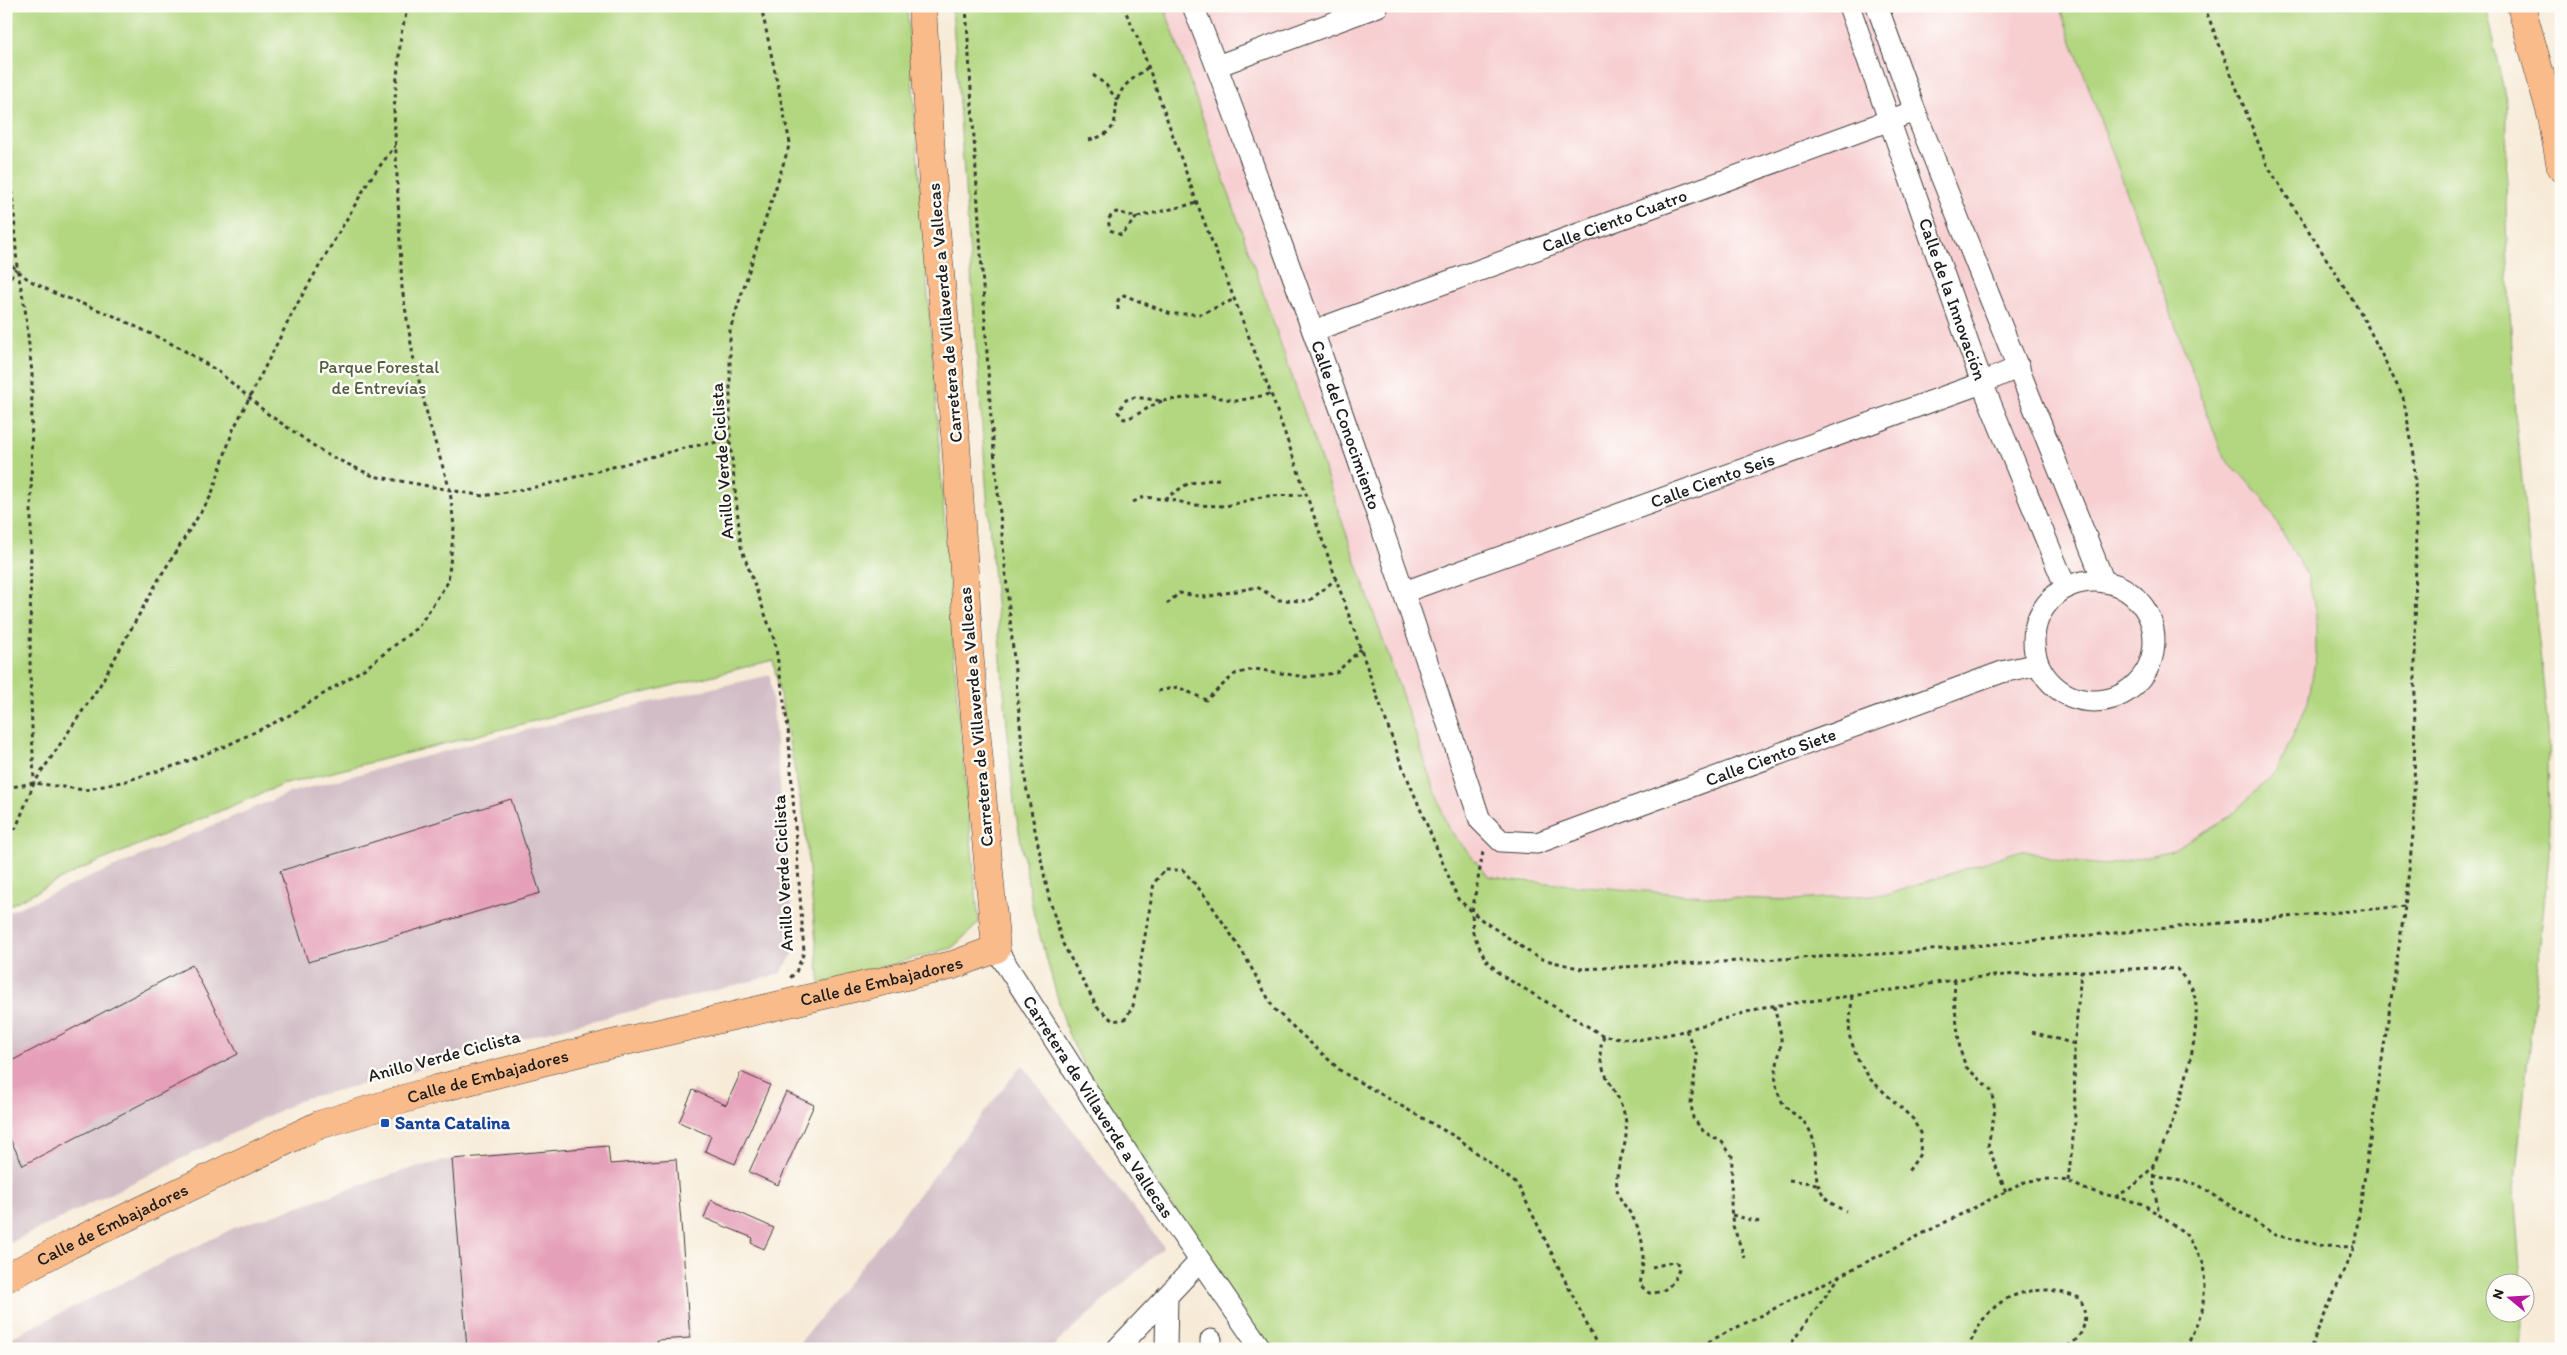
<svg xmlns="http://www.w3.org/2000/svg" width="2567" height="1355" viewBox="0 0 2567 1355" font-family="Itim,sans-serif">
	<style>
		.built { fill: #f7cfd1 }
		.industrial { fill: #d2bdc6 }
		.green { fill: #b2d780; stroke: #677a4e }
		.building { fill: #e59fb8 }
		.lines { fill: none; stroke-linecap: round; stroke-linejoin: round }
		.minor-casing { stroke: #3d3b38; stroke-width: 23 }
		.major-casing { stroke: #3d3b38; stroke-width: 29 }
		.highway-casing { stroke: #3d3b38; stroke-width: 29 }
		.path { stroke: #3d3b38; stroke-width: 3; stroke-dasharray: 4 4; stroke-linecap: butt }
		.minor { stroke: #fff; stroke-width: 21 }
		.major { stroke: #fabb8b; stroke-width: 28 }
		.highway { stroke: #fabb8b; stroke-width: 28 }
		.transit-dot { fill: #1a4fb4; stroke: #fdfcf7; stroke-width: 2 }
		.labels { text-anchor: middle; stroke-width: 5; stroke-linejoin: round; paint-order: stroke }
		.street-label { font-size: 18px; fill: #1c1c1c; stroke: #fdfcf7 }
		.park-label { font-size: 18px; fill: #505d3f; stroke: #fdfcf7 }
		.transit-label { font-size: 18px; font-weight: bold; fill: #164399; stroke: #fdfcf7; text-anchor: start }
	</style>
	<rect width="100%" height="100%" fill="#fdfcf7"/>
	<filter id="ink" filterUnits="userSpaceOnUse"><feTurbulence type="fractalNoise" baseFrequency=".02" numOctaves="2"/><feDisplacementMap in="SourceGraphic" scale="10" xChannelSelector="R" yChannelSelector="G"/><feConvolveMatrix kernelMatrix="1 2 1 2 8 2 1 2 1" color-interpolation-filters="sRGB"/></filter>
	<filter id="wash" filterUnits="userSpaceOnUse"><feTurbulence type="fractalNoise" baseFrequency=".0096" numOctaves="4" result="noise"/><feDisplacementMap in="SourceGraphic" scale="20" xChannelSelector="R" yChannelSelector="G"/><feGaussianBlur stdDeviation="1.12" result="paint"/><feColorMatrix in="noise" values="0 0 0 0 0 0 0 0 0 0 0 0 0 0 0 0 0 1.4 0 .05"/><feComposite in="paint" operator="in"/></filter>
	<g filter="url(#wash)">
		<rect width="100%" height="100%" fill="#f7ebd8"/>
		<path class="built" d="M1164,6H2059L2223,456L2263,497L2308,577L2316,613V656L2308,702L2277,771L2229,817L2170,851L2106,865L2062,861L2021,850L1890,894L1794,900L1730,898L1488,876L1448,828Z"/>
		<path class="industrial" d="M770,675L795,951L780,974L528,1037L377,1081L305,1098L6,1245V913L289,793L501,736Z
			M1022,1065L1164,1247L1050,1349H795Z
			M452,1159L467,1349H6V1340L234,1228L406,1170Z"/>
		<path class="green" d="M6,6H907L957,694L979,923L952,948L820,984L804,818L773,660L282,785L79,870L6,907Z
			M952,6H1164L1448,828L1488,876L1513,880L1730,898L1794,900L1890,894L2021,850L2062,861L2106,865L2170,851L2229,817L2277,771L2308,702L2316,656V613L2308,577L2263,498L2223,456L2059,6H2485L2507,105L2506,223L2515,413L2548,729L2549,857L2514,1190L2521,1282H2494V1312L2523,1313L2520,1349H1267L1094,1087L1067,1031L1034,915L1014,803L989,524Z"/>
		<g id="blocks">
			<path class="building" d="M511,799L540,893L308,962L280,871Z
				M192,965L238,1054L23,1165L6,1131V1064Z
				M741,1072L770,1085L735,1164L705,1151L711,1136L679,1122L693,1090L726,1105Z
				M786,1092L814,1105L778,1185L749,1172Z
				M608,1146L610,1164L676,1159L690,1338L657,1340L658,1349H467L452,1159Z
				M711,1200L774,1228L764,1249L751,1243L753,1238L704,1218Z"/>
		</g>
	</g>
	<g filter="url(#ink)">
		<use href="#blocks" fill-opacity="0" stroke="#3d3b38" stroke-width="1"/>
		<g class="lines">
			<defs>
				<g id="minor">
					<path id="s1" d="M1193,6C1225,85 1253,166 1282,246C1352,436 1416,628 1480,820L1501,841L1537,843L2002,672L2038,664"/>
					<path id="s2" d="M1849,6L1982,383L2066,588"/>
					<path d="M1877,6L1915,111L2104,582"/>
					<path d="M1217,66L1378,6"/>
					<path id="s3" d="M1313,331L1915,111"/>
					<circle cx="2094" cy="641" r="60"/>
					<path id="s4" d="M1404,592L1982,383L2019,367"/>
					<path id="s5" d="M996,949L1148,1185L1261,1349"/>
					<path d="M1117,1349L1200,1261"/>
					<path d="M1166,1349L1167,1296"/>
					<path d="M1211,1349V1340"/>
				</g>
				<g id="major">
					<path id="s6" d="M6,1278L69,1245L319,1125L437,1089L608,1045L953,965L996,949L969,651L956,444L935,219L922,6"/>
				</g>
				<path id="highway" d="M2521,6L2552,117L2561,168"/>
			</defs>
			<use href="#minor" class="minor-casing"/>
			<use href="#major" class="major-casing"/>
			<use href="#highway" class="highway-casing"/>
			<path class="path" d="M761,6L790,143L730,330V440L741,547L775,642L788,728L804,952L796,972L790,978
				M966,6L991,419L1026,786L1049,898L1063,944L1097,1007L1113,1021L1125,1019L1133,1006L1154,883L1164,870H1183L1206,897L1242,951L1274,1009L1342,1072L1459,1139L1518,1185L1599,1349
				M1123,6L1139,41L1197,203L1271,394L1399,758L1458,899L1482,920L1538,958L1582,969L1898,953L2405,906
				M2204,6L2267,165L2362,315L2403,397L2414,455L2416,513L2414,825L2405,906L2354,1247L2310,1349
				M1093,75L1106,85L1118,101
				M6,135L14,212L17,268L25,308L32,373L30,673L34,782
				M1089,140C1130,130 1106,110 1124,87C1130,80 1141,73 1148,67
				M1137,217L1121,235L1110,230L1108,219L1116,212L1137,217L1197,203
				M6,261L29,280L54,293L114,316L180,348L219,372L268,414L326,454L373,476L483,496L541,486L688,447L730,440
				M6,284L16,269
				M1118,310V300L1124,295L1171,314H1201L1235,299
				M1162,401C1148,406 1139,416 1124,419L1118,412L1126,400L1135,397L1162,401L1207,395L1236,401L1271,394
				M1164,499L1189,483L1219,479
				M1133,502L1144,497L1173,500L1193,505L1226,506L1265,496L1307,495
				M1167,604L1179,593L1205,597L1257,587L1279,600L1309,601L1336,579
				M1158,691L1178,687L1206,700L1235,674L1255,669L1305,677L1336,673L1361,649
				M6,788L34,783L85,790L126,781L180,764L228,745L288,716L367,667L418,627L448,582L454,527L450,490L430,426L413,356L402,288L394,110L401,34L408,6
				M6,832L16,828L34,783L100,685L160,577L211,496L233,430L296,306L370,179L395,146
				M1483,852L1472,912L1473,933L1485,959L1501,975L1604,1036L1637,1040L1676,1033L1764,1007L1880,992L1960,979L2017,974L2153,968L2177,969C2182,976 2192,985 2194,994C2205,1032 2173,1131 2153,1165C2143,1180 2130,1189 2115,1197
				M1955,980L1954,1000L1960,1050L1966,1067L1991,1090L1995,1110L1988,1146L2006,1192
				M1852,996L1849,1035L1858,1060L1871,1080L1913,1119L1921,1135L1920,1154L1907,1173
				M1774,1006C1776,1017 1782,1032 1781,1043C1779,1061 1772,1074 1778,1092C1784,1113 1797,1112 1807,1126C1827,1155 1798,1191 1846,1211
				M1686,1030L1697,1056L1691,1103L1693,1118L1704,1132L1722,1142L1732,1156L1731,1208L1733,1226L1745,1258
				M2032,1032L2075,1044
				M1604,1036C1590,1069 1619,1087 1625,1117C1631,1145 1614,1164 1617,1188C1618,1200 1628,1208 1633,1218C1646,1239 1644,1261 1640,1285L1649,1293C1666,1293 1673,1285 1679,1269L1677,1263L1673,1262L1652,1267
				M2153,1166L2154,1188L2159,1214
				M2153,1176L2197,1184L2275,1235L2324,1246L2354,1247
				M1789,1180L1817,1184
				M2068,1181L2075,1121L2074,1048L2081,972
				M1732,1215L1763,1223
				M1694,1349L2027,1181L2050,1179L2068,1181L2084,1189L2143,1204L2185,1233L2203,1262L2205,1286L2202,1311L2186,1349
				M1787,1349L1840,1276
				M1968,1349C1981,1312 2005,1290 2046,1290C2057,1290 2069,1295 2080,1298C2090,1319 2084,1341 2061,1349"/>
			<use href="#minor" class="minor"/>
			<use href="#major" class="major"/>
			<use href="#highway" class="highway"/>
		</g>
	</g>
	<rect class="transit-dot" x="380" y="1118" width="10" height="10" rx="2.5"/>
	<g class="labels">
		<g class="street-label">
			<text dy="6" stroke="none"><textPath href="#s3" startOffset="321">Calle Ciento Cuatro</textPath></text>
			<text dy="6" stroke="none"><textPath href="#s2" startOffset="311">Calle de la Innovación</textPath></text>
			<text transform="translate(945 313) rotate(-95)" y="6">Carretera de Villaverde a Vallecas</text>
			<text dy="6" stroke="none"><textPath href="#s1" startOffset="446">Calle del Conocimiento</textPath></text>
			<text transform="translate(722 461) rotate(-94)" y="6">Anillo Verde Ciclista</text>
			<text dy="6" stroke="none"><textPath href="#s4" startOffset="328">Calle Ciento Seis</textPath></text>
			<text transform="translate(976 717) rotate(-95)" y="6">Carretera de Villaverde a Vallecas</text>
			<text dy="6" stroke="none"><textPath href="#s1" startOffset="1178">Calle Ciento Siete</textPath></text>
			<text transform="translate(783 873) rotate(-93)" y="6">Anillo Verde Ciclista</text>
			<text dy="6" stroke="none"><textPath href="#s6" startOffset="929">Calle de Embajadores</textPath></text>
			<text transform="translate(444 1056) rotate(-15)" y="6">Anillo Verde Ciclista</text>
			<text dy="6" stroke="none"><textPath href="#s6" startOffset="524">Calle de Embajadores</textPath></text>
			<text dy="6" stroke="none"><textPath href="#s5" startOffset="188">Carretera de Villaverde a Vallecas</textPath></text>
			<text dy="6" stroke="none"><textPath href="#s6" startOffset="119">Calle de Embajadores</textPath></text>
		</g>
		<g class="park-label">
			<text x="379" y="373">Parque Forestal<tspan x="379" dy="21">de Entrevías</tspan></text>
		</g>
		<g class="transit-label">
			<text x="395" y="1129">Santa Catalina</text>
		</g>
	</g>
	<rect width="2567" height="1355" fill="none" stroke="#fdfcf7" stroke-width="25"/>
	<g transform="translate(2510 1298) rotate(288)"><circle r="24" fill="#fdfcf7" stroke="#a3a29f"/>
	<path d="M0-4L9 19L0 12L-9 19Z" fill="#b5179e"/>
	<text y="-8" font-size="14" font-weight="bold" text-anchor="middle" fill="#1c1c1c">N</text>
	</g>
</svg>
